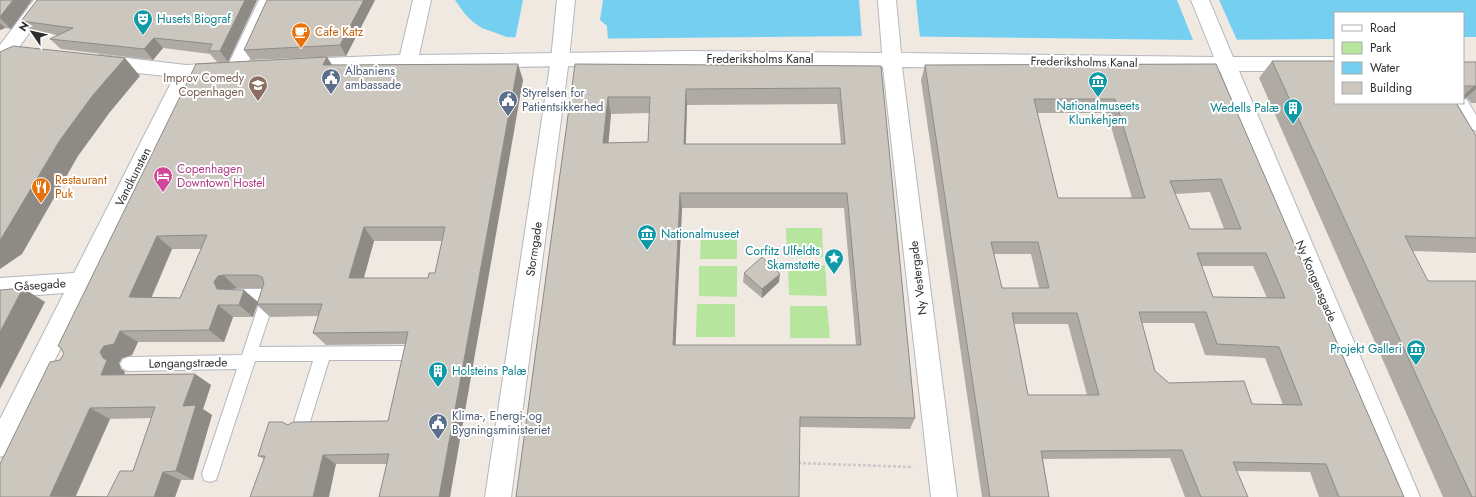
<svg xmlns="http://www.w3.org/2000/svg" width="1476" height="497" viewBox="0 0 1476 497" font-family="Jost,sans-serif">
	<style>
		.green { fill: #b6e59e }
		.water { fill: #75cff0 }
		.pier { fill: #efe9e1 }
		.lines { fill: none; stroke-linecap: round; stroke-linejoin: round }
		.service-casing { stroke: #b4b7c1; stroke-width: 2 }
		.pedestrian-casing { stroke: #b4b7c1; stroke-width: 2 }
		.minor-casing { stroke: #b4b7c1; stroke-width: 2 }
		.tertiary-casing { stroke: #b4b7c1; stroke-width: 2 }
		.path { stroke: #c9c9c9; stroke-width: 2.5; stroke-dasharray: 3 2; stroke-linecap: butt }
		.service { fill: #fff; fill-rule: evenodd }
		.pedestrian { fill: #fff; fill-rule: evenodd }
		.minor { fill: #fff; fill-rule: evenodd }
		.tertiary { fill: #fff; fill-rule: evenodd }
		.wall { fill: #afaba4; fill-rule: evenodd }
		.shaded-wall { fill: #8e8b86 }
		.building { fill: #cbc7bf; stroke: #8e8b86; fill-rule: evenodd }
		.labels { text-anchor: middle; stroke-width: 4; stroke-linejoin: round; paint-order: stroke }
		.culture-label { font-size: 12px; fill: #0d838f; stroke: #fff; text-anchor: start }
		.food-label { font-size: 12px; fill: #c56008; stroke: #fff; text-anchor: start }
		.street-label { font-size: 12px; fill: #2e2e2e; stroke: #fff }
		.service-label { font-size: 12px; fill: #4e5e75; stroke: #fff; text-anchor: start }
		.education-label { font-size: 12px; fill: #785e54; stroke: #fff; text-anchor: end }
		.hotel-label { font-size: 12px; fill: #b23c85; stroke: #fff; text-anchor: start }
	</style>
	<rect width="100%" height="100%" fill="#efe9e1"/>
	<path class="green" d="M786,228H822L823,257H787Z
		M701,230H737V259H700Z
		M788,265H825L827,296L789,295Z
		M699,266H737V297L699,296Z
		M697,304H735V337H696Z
		M790,306H827L830,338H790Z"/>
	<path class="water" d="M455,0H1476V37H1463V13H1335V39L1193,40L866,36L563,39L507,37L482,28L473,22L465,14Z"/>
	<path class="pier" d="M523,0H603L600,20L607,26L608,40H515Z
		M859,0H916L920,38L862,39Z
		M1177,0H1219L1237,40H1193Z"/>
	<g class="lines">
		<defs>
			<path id="service" d="M1463,98L1467,100L1476,115V131L1472,129L1457,103H1463Z
				M237,289H269L274,290L276,295L259,347L407,346L412,348L415,353L412,358L407,360H329L309,425L307,430L301,433L295,430L293,425L313,361H255L218,474L216,480L210,482L204,480L202,474L237,369L128,371L123,369L120,364L123,359L128,357L242,355L260,301H237L232,300L230,295L232,290Z"/>
			<path id="pedestrian" d="M34,0H53L7,64L0,66V45Z"/>
			<path id="minor" d="M259,0H277L245,69L243,74L236,76L229,74L222,77L192,79L9,454L0,457V419L64,293L0,298V278L74,273L174,77L101,69L94,67L92,62L94,57L101,55L186,65L222,63L228,65Z
				M413,0H431L419,55L689,51L882,53L878,0H896L901,53L1214,57L1191,0H1209L1233,57H1335V71H1239L1420,497H1394L1220,71L902,67L957,497H931L883,67C689,64 496,65 302,73L295,71L293,66L295,61L302,59L400,55Z"/>
			<path id="tertiary" d="M557,0H575L569,59L511,497H485L551,59Z"/>
		</defs>
		<use href="#service" class="service-casing"/>
		<use href="#pedestrian" class="pedestrian-casing"/>
		<use href="#minor" class="minor-casing"/>
		<use href="#tertiary" class="tertiary-casing"/>
		<path class="path" d="M798,463L913,467"/>
		<use href="#service" class="service"/>
		<use href="#pedestrian" class="pedestrian"/>
		<use href="#minor" class="minor"/>
		<use href="#tertiary" class="tertiary"/>
	</g>
	<path class="wall" d="M0,0H32L11,29L5,28L0,30Z
		M37,0H257L228,62H217L210,54L163,48L153,60L61,49L50,39L57,35L32,32L21,21Z
		M267,0H375L346,56L251,60L244,50Z
		M327,57L332,65L523,80L387,464H336L264,459L258,456L288,425L388,421L406,344L326,345L313,333L319,316L270,317L257,305L253,317H233L224,342H138L132,355L122,358L119,363L121,369L125,372L124,375L195,374L211,385L203,409L212,415L193,480H181L175,497H0L60,360L64,354L196,64ZM374,241H442L435,273L428,278H364ZM172,249H201L180,298L152,297ZM237,288H263L258,302L231,289H232ZM152,418L133,471L107,497L76,496L110,419Z
		M1272,61L1476,136V253L1412,251L1476,497H1443L1259,78Z
		M1463,62H1476V103H1471L1468,99L1466,98L1463,100Z
		M575,64L881,66L915,418L910,429L800,427L516,497ZM837,104L841,144H686L687,105ZM650,113L648,142L608,143L611,114ZM682,208H844L856,345H675Z
		M1216,64L1404,497H1319L1310,472L1236,471L1248,497H1185L1170,458L1043,459L1049,497H982L921,80L925,65ZM1037,113H1107L1132,198H1058ZM1210,192L1224,229H1190L1175,194ZM994,254H1031L1039,288H1002ZM1201,266H1253L1267,298L1213,297ZM1142,323H1194L1205,355L1265,358L1283,405L1252,404L1169,383L1155,371ZM1014,324H1068L1087,395H1028Z
		M744,273L779,282L762,298L743,282Z"/>
	<path class="shaded-wall" d="M13,0H32L11,29L0,18V17Z
		M245,0H257L228,62L220,51Z
		M364,0H375L346,56L340,45Z
		M0,23L5,28L0,30Z
		M154,38L163,48L153,60L144,49Z
		M327,57L337,73L323,65Z
		M125,58L140,76L110,112L78,156L22,254L0,269V240L60,140L93,95Z
		M518,64L523,80L450,497H439Z
		M1474,86H1476V89L1463,100V96Z
		M686,89L687,105L685,160L684,144Z
		M608,97L611,114L607,159L603,143Z
		M680,193L682,208L675,357L673,345Z
		M364,227L374,241L360,291L349,278Z
		M157,236L172,249L146,309L129,297Z
		M780,274L779,282L762,298V289Z
		M223,275L237,288L232,289L229,294L217,289L214,282L218,276Z
		M23,288L45,302L0,389V332Z
		M244,290L258,302L253,317L239,305Z
		M218,305L233,317L224,342L209,330Z
		M120,331L138,342L132,355L122,358L119,363L121,369L125,372L119,386L101,375L103,358L100,352L104,346Z
		M195,374L211,385L203,409L212,415L193,480L176,471L183,406Z
		M90,408L110,419L75,497L50,496Z
		M323,455L336,464L329,497H313Z
		M163,472L181,480L175,497H154Z"/>
	<path class="building" d="M0,0H13L0,17Z
		M37,0H245L220,51H209L212,44L154,38L144,49L50,39L73,28L21,21Z
		M267,0H364L340,45L244,50Z
		M13,46L125,58L93,95L60,140L1,239L0,240V52Z
		M327,57L323,65L518,64L439,497H379L389,454L323,455L313,497H250L265,456H258L269,422H282L288,425L293,422L388,421L408,332L313,333L322,304H257L264,283L262,277L256,275H223L218,276L214,282L217,289L244,290L239,305H218L209,330L120,331L114,344L104,346L100,352L103,358L107,360L101,375L195,374L183,406L196,405L176,471L163,472L154,497H0V464L50,362L60,360L64,354L61,348L58,346L196,64ZM364,227H445L435,273H429L428,278H349ZM207,235L180,298L129,297L157,236ZM155,407L133,471H120L107,497L50,496L90,408Z
		M1272,61H1335V103H1456L1476,136V238L1405,236L1428,281H1476V497H1472Z
		M1463,62H1476V86H1463Z
		M575,64L881,66L915,418L800,417L799,497H516ZM840,88L845,144H684L686,89ZM608,97H650L648,142L603,143ZM680,193H847L861,345H673Z
		M1216,64L1404,497H1339L1326,464L1233,462L1248,497H1201L1182,450L1041,451L1049,497H990L925,65ZM1034,99H1115L1145,198H1058ZM1221,179L1241,229H1190L1170,181ZM991,242H1038L1049,288H1002ZM1197,253H1266L1285,298L1213,297ZM1139,312H1206L1217,344L1279,347L1302,405L1252,404L1244,381L1169,383L1155,371ZM1012,313H1077L1099,395H1028Z
		M762,257L780,274L762,289L744,273Z
		M23,288L0,332V290Z"/>
	<defs>
		<symbol id="theatre-pin" viewBox="-11 -11 22 30"><path d="M0 17L-7.5 6A9.5 9.5 0 1 1 7.5 6Z" fill="#0f9aa8" stroke="#fff"/><path d="M-5-5.5Q0-4 5-5.5V0Q5 5 0 6Q-5 5-5 0ZM-3.3-2.5H-1v1.5H-3.3ZM1-2.5H3.3v1.5H1ZM-2.8 1Q0 5.5 2.8 1Z" fill="#fff"/></symbol>
		<symbol id="cafe-pin" viewBox="-11 -11 22 30"><path d="M0 17L-7.5 6A9.5 9.5 0 1 1 7.5 6Z" fill="#e8710a" stroke="#fff"/><path d="M-5.5-4.5H6V0H3Q3 3.5 0 3.5H-2.5Q-5.5 3.5-5.5 0ZM3-3.2v2h1.7v-2ZM-6 4.5H4V6H-6Z" fill="#fff"/></symbol>
		<symbol id="civic-pin" viewBox="-11 -11 22 30"><path d="M0 17L-7.5 6A9.5 9.5 0 1 1 7.5 6Z" fill="#5c6f8a" stroke="#fff"/><path d="M-.6-6.5H3V-4.5H.6V-3L4-1V1h2V6H-6V1h2V-1L-.6-3ZM-1.2 2.5V6h2.4V2.5Z" fill="#fff"/></symbol>
		<symbol id="museum-pin" viewBox="-11 -11 22 30"><path d="M0 17L-7.5 6A9.5 9.5 0 1 1 7.5 6Z" fill="#0f9aa8" stroke="#fff"/><path d="M0-6L6-3V-2H-6V-3ZM-5-1h2V3h-2ZM-1-1h2V3h-2ZM3-1h2V3H3ZM-6 4H6V6H-6Z" fill="#fff"/></symbol>
		<symbol id="school-pin" viewBox="-11 -11 22 30"><path d="M0 17L-7.5 6A9.5 9.5 0 1 1 7.5 6Z" fill="#8d6e63" stroke="#fff"/><path d="M0-5L7-2L0 1L-7-2ZM-4 1L0 2.5L4 1V4Q0 6-4 4Z" fill="#fff"/></symbol>
		<symbol id="building-pin" viewBox="-11 -11 22 30"><path d="M0 17L-7.5 6A9.5 9.5 0 1 1 7.5 6Z" fill="#0f9aa8" stroke="#fff"/><path d="M-4-6H4V6H1V3H-1V6H-4ZM-2.5-4.3h1.7v1.8h-1.7ZM.8-4.3h1.7v1.8H.8ZM-2.5-1h1.7V.8h-1.7ZM.8-1h1.7V.8H.8Z" fill="#fff"/></symbol>
		<symbol id="hotel-pin" viewBox="-11 -11 22 30"><path d="M0 17L-7.5 6A9.5 9.5 0 1 1 7.5 6Z" fill="#d1479c" stroke="#fff"/><path d="M-6-4.5h1.5V1H6V5H4.5V3h-9V5H-6ZM-4 0a1.8 1.8 0 1 1 3.6 0ZM.5 0V-2.5h3Q6-2.5 6 0Z" fill="#fff"/></symbol>
		<symbol id="restaurant-pin" viewBox="-11 -11 22 30"><path d="M0 17L-7.5 6A9.5 9.5 0 1 1 7.5 6Z" fill="#e8710a" stroke="#fff"/><path d="M-5-6h1v4h1v-4h1v4h1v-4h1v5L-1.5 .5V6h-2V.5L-5-1ZM5-6V6H3V1.5H1.5Q1.5-4 5-6Z" fill="#fff"/></symbol>
		<symbol id="sight-pin" viewBox="-11 -11 22 30"><path d="M0 17L-7.5 6A9.5 9.5 0 1 1 7.5 6Z" fill="#0f9aa8" stroke="#fff"/><path d="M0-6L1.8-2.2L6-1.7L2.9 1.2L3.7 5.4L0 3.3L-3.7 5.4L-2.9 1.2L-6-1.7L-1.8-2.2Z" fill="#fff"/></symbol>
	</defs>
	<g fill-rule="evenodd">
		<use href="#theatre-pin" x="132" y="8" width="22" height="30"/>
		<use href="#cafe-pin" x="290" y="21" width="22" height="30"/>
		<use href="#civic-pin" x="320" y="67" width="22" height="30"/>
		<use href="#museum-pin" x="1087" y="70" width="22" height="30"/>
		<use href="#school-pin" x="247" y="74" width="22" height="30"/>
		<use href="#civic-pin" x="497" y="89" width="22" height="30"/>
		<use href="#building-pin" x="1282" y="97" width="22" height="30"/>
		<use href="#hotel-pin" x="152" y="165" width="22" height="30"/>
		<use href="#restaurant-pin" x="30" y="176" width="22" height="30"/>
		<use href="#museum-pin" x="636" y="223" width="22" height="30"/>
		<use href="#sight-pin" x="823" y="247" width="22" height="30"/>
		<use href="#museum-pin" x="1405" y="338" width="22" height="30"/>
		<use href="#building-pin" x="427" y="360" width="22" height="30"/>
		<use href="#civic-pin" x="427" y="412" width="22" height="30"/>
	</g>
	<g class="labels">
		<g class="culture-label">
			<text x="157" y="23">Husets Biograf</text>
			<text x="1098" y="110" text-anchor="middle">Nationalmuseets<tspan x="1098" dy="14">Klunkehjem</tspan></text>
			<text x="1279" y="112" text-anchor="end">Wedells Palæ</text>
			<text x="661" y="238">Nationalmuseet</text>
			<text x="820" y="255" text-anchor="end">Corfitz Ulfeldts<tspan x="820" dy="14">Skamstøtte</tspan></text>
			<text x="1402" y="353" text-anchor="end">Projekt Galleri</text>
			<text x="452" y="375">Holsteins Palæ</text>
		</g>
		<g class="food-label">
			<text x="315" y="36">Cafe Katz</text>
			<text x="55" y="184">Restaurant<tspan x="55" dy="14">Puk</tspan></text>
		</g>
		<g class="street-label">
			<text x="760" y="63">Frederiksholms Kanal</text>
			<text transform="translate(1084 62) rotate(1)" y="4">Frederiksholms Kanal</text>
			<text transform="translate(133 177) rotate(-63)" y="4">Vandkunsten</text>
			<text transform="translate(534 249) rotate(-82)" y="4">Stormgade</text>
			<text transform="translate(918 278) rotate(-97)" y="4">Ny Vestergade</text>
			<text transform="translate(1316 281) rotate(67)" y="4">Ny Kongensgade</text>
			<text transform="translate(40 285) rotate(-4)" y="4">Gåsegade</text>
			<text transform="translate(188 363) rotate(-1)" y="4">Løngangstræde</text>
		</g>
		<g class="service-label">
			<text x="345" y="75">Albaniens<tspan x="345" dy="14">ambassade</tspan></text>
			<text x="522" y="97">Styrelsen for<tspan x="522" dy="14">Patientsikkerhed</tspan></text>
			<text x="452" y="420">Klima-, Energi- og<tspan x="452" dy="14">Bygningsministeriet</tspan></text>
		</g>
		<g class="education-label">
			<text x="244" y="82">Improv Comedy<tspan x="244" dy="14">Copenhagen</tspan></text>
		</g>
		<g class="hotel-label">
			<text x="177" y="173">Copenhagen<tspan x="177" dy="14">Downtown Hostel</tspan></text>
		</g>
	</g>
	<rect x="1334" y="12" width="130" height="92" fill="#ffffff" stroke="#ababab"/>
	<rect x="1342" y="25" width="20" height="6" fill="#ffffff" stroke="#ababab"/>
	<text x="1370" y="32" font-size="12" fill="#2e2e2e">Road</text>
	<rect x="1342" y="42" width="20" height="12" fill="#b6e59e" stroke="#ababab"/>
	<text x="1370" y="52" font-size="12" fill="#2e2e2e">Park</text>
	<rect x="1342" y="62" width="20" height="12" fill="#75cff0" stroke="#ababab"/>
	<text x="1370" y="72" font-size="12" fill="#2e2e2e">Water</text>
	<rect x="1342" y="82" width="20" height="12" fill="#cbc7bf" stroke="#ababab"/>
	<text x="1370" y="92" font-size="12" fill="#2e2e2e">Building</text>
	<g transform="translate(32 32) rotate(304)" stroke="#ffffff" stroke-width="3" paint-order="stroke">
	<path d="M0-3L7 15L0 10L-7 15Z" fill="#2e2e2e"/>
	<text y="-6" font-size="11" font-weight="bold" text-anchor="middle" fill="#2e2e2e">N</text>
	</g>
</svg>
